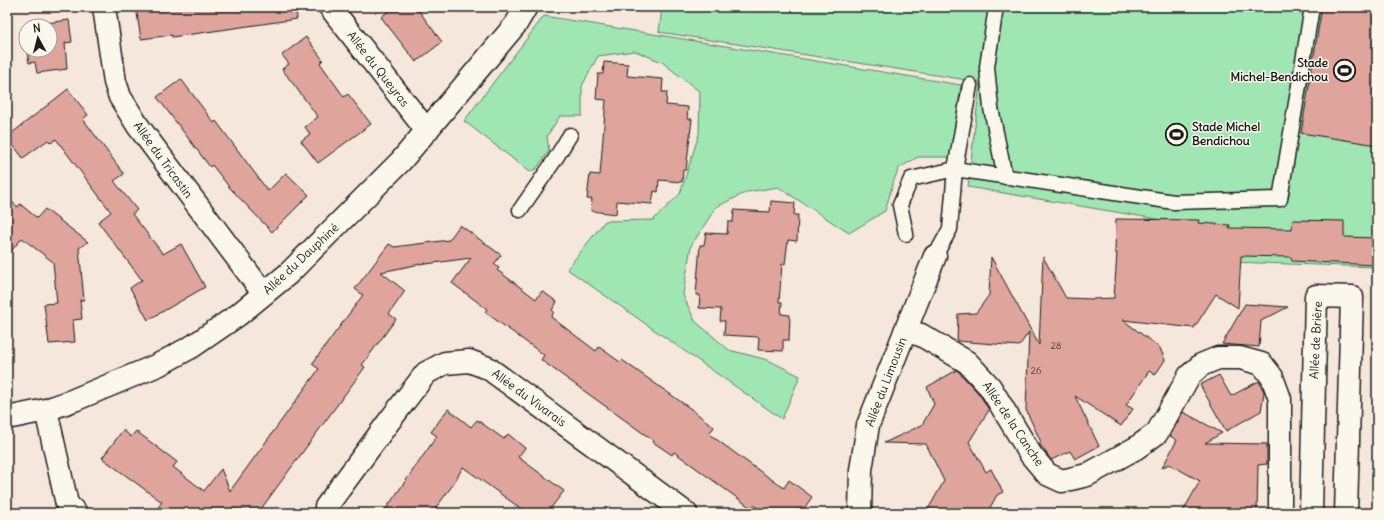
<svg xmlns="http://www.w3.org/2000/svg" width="1384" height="520" viewBox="0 0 1384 520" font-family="Delius,sans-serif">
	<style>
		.green { fill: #9fe6b3; stroke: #5e8168 }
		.building { fill: #dfa59d; stroke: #1c1c1c }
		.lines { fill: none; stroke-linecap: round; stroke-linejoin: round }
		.service-casing { stroke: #1c1c1c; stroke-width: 17 }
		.minor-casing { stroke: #1c1c1c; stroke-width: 25 }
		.service { stroke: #fbf7ec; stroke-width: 14 }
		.minor { stroke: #fbf7ec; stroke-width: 22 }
		.labels { text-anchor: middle; stroke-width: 3; stroke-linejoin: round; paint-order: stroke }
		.number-label { font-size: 10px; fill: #4d3e3c }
		.poi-label { font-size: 12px; font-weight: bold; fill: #1c1c1c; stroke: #fbf7ec; text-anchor: end }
		.street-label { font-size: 12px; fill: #1c1c1c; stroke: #fbf7ec }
	</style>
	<rect width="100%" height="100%" fill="#f5e7dc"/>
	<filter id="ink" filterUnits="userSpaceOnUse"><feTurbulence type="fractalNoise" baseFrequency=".025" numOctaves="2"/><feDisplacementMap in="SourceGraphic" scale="8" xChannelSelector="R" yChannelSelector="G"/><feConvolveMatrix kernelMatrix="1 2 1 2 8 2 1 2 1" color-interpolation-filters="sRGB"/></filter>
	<g filter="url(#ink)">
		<path class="green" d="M662,7H1377V267L1201,261L1198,226L968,187L980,82L659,32Z
			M544,16L961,85L951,157H918L899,168L894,180L885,211L849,233L778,187L747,192L716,207L691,246L683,295L695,321L729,350L768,360L800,376L782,419L567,269L605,221L653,220L680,194L699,134L700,92L662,62L635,51L598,56L582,86V116H560L547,136L549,151L536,169L530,172L464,121Z"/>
		<path class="building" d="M136,7H296L297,19L172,37V35L141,39Z
			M394,7H416L442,42L416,62L381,17Z
			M1322,7H1377V145L1301,133Z
			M69,20L72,42L65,43L67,69L37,73L35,62L29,63L27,50H50V26H31V25Z
			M306,37L323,60L320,63L344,97L348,94L371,124L318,163L301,141L310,134L305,127L318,117L282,69L289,64L282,55Z
			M604,62L628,64L627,76L663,79L662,92H667L666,105L688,107L687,119H692L686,170H683L682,182L659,180L658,192L654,191L652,204L617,201L616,214L591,211L592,199H587L590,174L600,175L606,100L596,99L598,74H603Z
			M181,79L214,123L216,121L268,191L286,173L309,195L272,232L230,188L212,165L210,167L157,97Z
			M68,89L88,115L83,119L124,174L114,181L137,210L132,214L163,254L181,244L205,287L148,320L130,288L142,280L98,222L111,212L56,139L51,143L48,140L23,158L7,137Z
			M7,198L18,207L20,204L37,218L45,209L88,242L79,248L84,300H80L82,319L73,320L75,342L49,344L44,304L57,303L53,262L22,238L7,256Z
			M771,201L795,203L794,215H798L797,241L788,240L785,264H782L779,302H782L781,314L790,315L789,340H783V351L758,350L759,337L724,335L725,321H720L721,309L699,308L700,295H696L700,245H704L706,233L727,234L728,222H733L734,210L770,212Z
			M1116,219L1199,220L1198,223L1230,225L1229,228L1292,229L1293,220L1344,221V237L1377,238V265L1292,261L1291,257L1241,256L1238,308L1216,294L1194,328L1123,320L1160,348L1165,360L1155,375L1149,371L1126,405L1133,409L1121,426L1075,396L1099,446L1075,459L1070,451L1051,460L1039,443L1041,442L1026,410L1029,332L1019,346L957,341L958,314L976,313L989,295L991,257L1039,345L1043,257L1066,298L1092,299L1114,298L1117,253H1115Z
			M460,225L501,255L494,264L499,268L497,270L536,299L542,291L557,302L552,310L554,312L551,317L596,351L599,347L620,362L622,360L691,409L714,427L709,434L761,472L784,488L789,480L812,497L801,513H765L754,505L751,508L674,452L672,455L653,442L654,441L541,360L544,355L485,312L487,309L452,283L471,258L426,264L425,263L381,272L405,291L389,314L396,319L362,365L365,367L258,513H154L162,502L102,458L123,430L131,437L136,431L177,462L173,467L204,491L221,469L230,491L319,369L312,364L363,295L355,289L389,244L394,247L449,240Z
			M1245,304L1288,307L1261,321L1259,347L1222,344Z
			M957,370L980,395L989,410L969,442L986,472L991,469L1003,492L997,495L987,513H926L944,481L926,444L884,443L922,425L934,404L927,387Z
			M1219,375L1231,396L1259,381L1264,392L1261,411L1226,431L1200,385Z
			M448,409L471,427L477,420L504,439L508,434L525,448L518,457L564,491L547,513H527L463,467L452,486L432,513H383L437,436L431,432Z
			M1183,412L1222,433L1205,443L1267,444V464L1258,465L1257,513H1182L1200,481L1169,464L1162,468L1177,440L1170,436Z"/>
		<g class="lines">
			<defs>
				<path id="service" d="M996,7L987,67L991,108L1005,177
					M520,210L554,161L570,135
					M906,234L900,205L911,179L955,169L1174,202L1280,199L1312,7
					M935,256L950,229L955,169L970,85"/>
				<path id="minor" d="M104,7L115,82L120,97L138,126L264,294
					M330,7L427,131
					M905,331L921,335L967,362L990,387L1031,455L1047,474L1062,481L1087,475L1136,448L1157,433L1189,376L1201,365L1218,358H1240L1262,364L1272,377L1280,399V513
					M46,410L67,504L76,513
					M7,418L46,410L74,400L158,365L193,346L238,315L288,274L401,161L516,24L526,7
					M325,513L326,507L387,424L426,373L445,363L469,361L488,368L686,513
					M860,513L861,470L868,425L935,256
					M1311,513L1316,296L1352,297L1346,513"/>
			</defs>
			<use href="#service" class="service-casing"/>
			<use href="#minor" class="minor-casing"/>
			<use href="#service" class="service"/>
			<use href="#minor" class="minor"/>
		</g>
	</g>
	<defs>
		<symbol id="stadium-ring" viewBox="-11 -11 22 22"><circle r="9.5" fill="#fbf7ec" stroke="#1c1c1c" stroke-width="1.5"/><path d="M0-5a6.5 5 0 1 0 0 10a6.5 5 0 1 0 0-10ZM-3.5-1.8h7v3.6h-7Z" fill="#1c1c1c"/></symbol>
	</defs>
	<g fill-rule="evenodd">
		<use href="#stadium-ring" x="1332" y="58" width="25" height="25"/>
		<use href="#stadium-ring" x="1164" y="122" width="25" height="25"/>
	</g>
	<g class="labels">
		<g class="number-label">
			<text x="1056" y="349">28</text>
			<text x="1036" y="374">26</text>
		</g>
		<g class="poi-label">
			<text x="1328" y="67">Stade<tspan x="1328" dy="14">Michel-Bendichou</tspan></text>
			<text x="1192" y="131" text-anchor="start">Stade Michel<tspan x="1192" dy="14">Bendichou</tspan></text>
		</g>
		<g class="street-label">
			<text transform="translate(378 69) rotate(52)" y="4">Allée du Queyras</text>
			<text transform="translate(163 160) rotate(54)" y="4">Allée du Tricastin</text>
			<text transform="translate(301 259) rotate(-43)" y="4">Allée du Dauphiné</text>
			<text transform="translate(1316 340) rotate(-87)" y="4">Allée de Brière</text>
			<text transform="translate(886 382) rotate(-69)" y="4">Allée du Limousin</text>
			<text transform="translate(529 398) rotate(36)" y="4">Allée du Vivarais</text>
			<text transform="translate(1013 424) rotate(56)" y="4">Allée de la Canche</text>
		</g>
	</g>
	<rect width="1384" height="520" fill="none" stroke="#fbf7ec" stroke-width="24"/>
	<rect x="12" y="12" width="1360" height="496" fill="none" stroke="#1c1c1c" stroke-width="1.5" filter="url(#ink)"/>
	<g transform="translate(38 38) rotate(353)"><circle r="19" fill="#fbf7ec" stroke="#a29f99"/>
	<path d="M0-3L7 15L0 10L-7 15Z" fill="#1c1c1c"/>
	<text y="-6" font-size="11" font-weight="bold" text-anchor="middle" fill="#1c1c1c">N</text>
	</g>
</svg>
